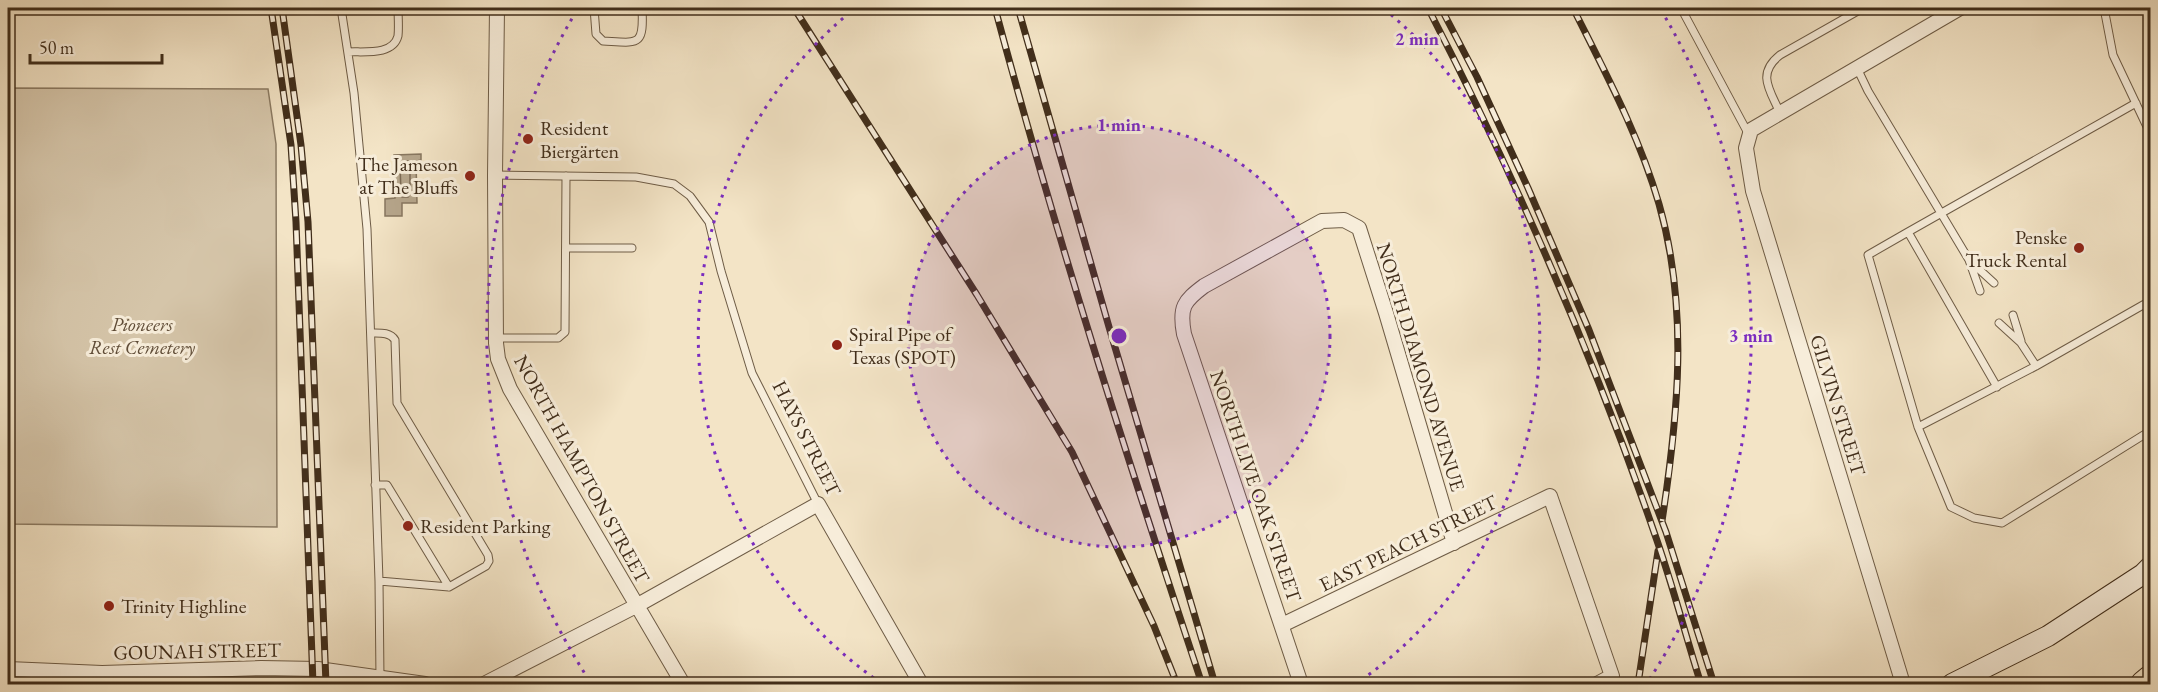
<svg xmlns="http://www.w3.org/2000/svg" width="2158" height="692" viewBox="0 0 2158 692" font-family="'EB Garamond',serif">
	<style>
		.green { fill: #d5c5a9; stroke: #8b7a62; stroke-width: 1.5 }
		.water { fill: #b6a68c; stroke: #87765f; stroke-width: 1.5 }
		.lines { fill: none; stroke-linecap: round; stroke-linejoin: round }
		.shore { stroke: #7c6a54; stroke-width: 1.5 }
		.lane-casing { stroke: #6e5c46; stroke-width: 9 }
		.street-casing { stroke: #6e5c46; stroke-width: 16 }
		.secondary-casing { stroke: #412e1b; stroke-width: 22 }
		.highway-casing { stroke: #412e1b; stroke-width: 28 }
		.lane { stroke: #f7edda; stroke-width: 7 }
		.street { stroke: #f7edda; stroke-width: 14 }
		.secondary { stroke: #f7edda; stroke-width: 20 }
		.highway { stroke: #f3e4c6; stroke-width: 26 }
		.rail-casing { stroke: #412e1b; stroke-width: 7 }
		.rail { stroke: #f7edda; stroke-width: 4.5; stroke-dasharray: 14; stroke-linecap: butt }
		.ring { fill: none; stroke: #7b2cbf; stroke-width: 3; stroke-dasharray: 3 6 }
		.poi-dot { fill: #8f2418; stroke: #f7edda; stroke-width: 2 }
		.labels { text-anchor: middle; stroke-width: 6; stroke-linejoin: round; paint-order: stroke }
		.poi-label { font-size: 20px; fill: #412e1b; stroke: #f7edda; text-anchor: start }
		.park-label { font-size: 20px; font-style: italic; fill: #5f4c37; stroke: #f7edda }
		.street-label { font-size: 20px; fill: #412e1b; stroke: #f7edda }
		.centre { fill: #7b2cbf; stroke: #f7edda; stroke-width: 3 }
		.ring-label { font-size: 18px; text-anchor: middle; font-weight: bold; fill: #7b2cbf; stroke: #f7edda; stroke-width: 6; stroke-linejoin: round; paint-order: stroke }
	</style>
	<rect width="100%" height="100%" fill="#f3e4c6"/>
	<filter id="stains"><feTurbulence type="fractalNoise" baseFrequency=".00333" numOctaves="4"/><feColorMatrix values="0 0 0 0 .2 0 0 0 0 .09 0 0 0 0 .02 0 0 0 .5 -.17"/></filter>
	<radialGradient id="worn" r=".72"><stop offset=".6" stop-color="#630" stop-opacity="0"/><stop offset="1" stop-color="#630" stop-opacity=".3"/></radialGradient>
	<path class="green" d="M8,88L268,89L276,144L277,527L8,524Z"/>
	<path class="water" d="M421,154V160L416,161L417,203H402V216H385V199L395,198L394,155Z"/>
	<g class="lines">
		<path class="shore" d="M403,161H408L410,163V194L408,197H402L401,194L400,163Z"/>
		<defs>
			<path id="lane" d="M341,8L354,93L367,229L379,581L380,679
				M594,8L596,34L603,41C639,43 644,47 642,8
				M1681,8L1749,135
				M2104,8L2113,55L2150,133
				M348,52C363,51 393,56 398,36C399,27 398,16 398,8
				M1857,68L1868,91L1969,260L1980,291
				M1780,113C1770,90 1756,74 1780,55L1863,8
				M495,175L636,177L674,184L690,196L709,222L721,271L752,373L818,504
				M1908,232L1868,255L1918,427L1951,507L1974,518L2002,523L2150,431
				M567,248H632
				M1971,262L1994,283
				M2013,315L2021,341
				M1999,323L2021,343L2036,366
				M371,333C380,333 390,332 395,340L397,403L488,555L489,561L486,566L449,587L379,581
				M496,338H558L565,332L566,176
				M1997,387L1908,232L2136,103
				M1918,427L2036,366L2150,301
				M375,485H387L449,587"/>
			<path id="street" d="M497,8L495,175L496,343L498,359L510,389L683,684
				M1282,625L1550,496L1612,676L1597,684
				M8,669L102,673L261,668L318,669L425,684
				M484,684L636,606L818,504L921,684
				M1301,684L1184,334C1179,307 1184,301 1204,286L1322,221L1344,220L1359,228L1386,313L1454,543
				M1903,684L1753,191L1746,148L1751,130L1960,8"/>
			<path id="secondary" d="M1952,684L2048,636L2143,574L2150,567"/>
			<path id="highway" d="M2144,684L2150,679"/>
		</defs>
		<use href="#lane" class="lane-casing"/>
		<use href="#street" class="street-casing"/>
		<use href="#secondary" class="secondary-casing"/>
		<use href="#highway" class="highway-casing"/>
		<use href="#lane" class="lane"/>
		<use href="#street" class="street"/>
		<use href="#secondary" class="secondary"/>
		<use href="#highway" class="highway"/>
		<defs>
			<path id="rail" d="M271,8L291,145L296,222L313,684
				M282,8L301,145L308,222L326,684
				M794,8L977,295L1072,452L1154,626L1177,684
				M995,8C1056,236 1128,461 1202,684
				M1018,8L1109,327L1215,684
				M1428,8C1515,177 1592,352 1654,532C1672,582 1685,634 1701,684
				M1441,8L1477,77L1528,188L1589,330L1666,532L1714,684
				M1573,8C1605,72 1639,135 1659,204C1689,309 1678,416 1662,521
				M1638,684L1658,551"/>
		</defs>
		<use href="#rail" class="rail-casing"/>
		<use href="#rail" class="rail"/>
	</g>
	<circle cx="1119" cy="336" r="211" fill="#7b2cbf" fill-opacity=".12"/>
	<g class="ring">
		<circle cx="1119" cy="336" r="211"/>
		<path d="M881 683A421 421 0 0 1 854 9M1384 9A421 421 0 0 1 1357 683"/>
		<path d="M589 680A632 632 0 0 1 577 10M1661 10A632 632 0 0 1 1649 680"/>
	</g>
	<g class="poi-dot">
		<circle cx="528" cy="139" r="6"/>
		<circle cx="470" cy="176" r="6"/>
		<circle cx="2079" cy="248" r="6"/>
		<circle cx="837" cy="345" r="6"/>
		<circle cx="408" cy="526" r="6"/>
		<circle cx="109" cy="606" r="6"/>
	</g>
	<g class="labels">
		<g class="poi-label">
			<text x="540" y="135">Resident<tspan x="540" dy="23">Biergärten</tspan></text>
			<text x="458" y="171" text-anchor="end">The Jameson<tspan x="458" dy="23">at The Bluffs</tspan></text>
			<text x="2067" y="244" text-anchor="end">Penske<tspan x="2067" dy="23">Truck Rental</tspan></text>
			<text x="849" y="341">Spiral Pipe of<tspan x="849" dy="23">Texas (SPOT)</tspan></text>
			<text x="420" y="533">Resident Parking</text>
			<text x="121" y="613">Trinity Highline</text>
		</g>
		<g class="park-label">
			<text x="142" y="331">Pioneers<tspan x="142" dy="23">Rest Cemetery</tspan></text>
		</g>
		<g class="street-label">
			<text transform="translate(1421 367) rotate(73)" y="7">NORTH DIAMOND AVENUE</text>
			<text transform="translate(1838 405) rotate(73)" y="7">GILVIN STREET</text>
			<text transform="translate(807 438) rotate(63)" y="7">HAYS STREET</text>
			<text transform="translate(582 469) rotate(61)" y="7">NORTH HAMPTON STREET</text>
			<text transform="translate(1256 486) rotate(71)" y="7">NORTH LIVE OAK STREET</text>
			<text transform="translate(1408 543) rotate(-26)" y="7">EAST PEACH STREET</text>
			<text transform="translate(197 651) rotate(-1)" y="7">GOUNAH STREET</text>
		</g>
	</g>
	<circle cx="1119" cy="336" r="9" class="centre"/>
	<g class="ring-label">
		<text x="1417" y="45">2 min</text>
		<text x="1119" y="131">1 min</text>
		<text x="1751" y="342">3 min</text>
	</g>
	<rect width="2158" height="692" fill="none" stroke="#f3e4c6" stroke-width="30"/>
	<rect x="9" y="9" width="2140" height="674" fill="none" stroke="#412e1b" stroke-width="3"/>
	<rect x="15" y="15" width="2128" height="662" fill="none" stroke="#412e1b" stroke-width="1.5"/>
	<path d="M30 54v9h132v-9" fill="none" stroke="#412e1b" stroke-width="3"/>
	<text x="39" y="54" font-size="18" fill="#412e1b" stroke="#f7edda" stroke-width="4.5" paint-order="stroke">50 m</text>
	<rect width="100%" height="100%" filter="url(#stains)"/>
	<rect width="100%" height="100%" fill="url(#worn)"/>
</svg>
